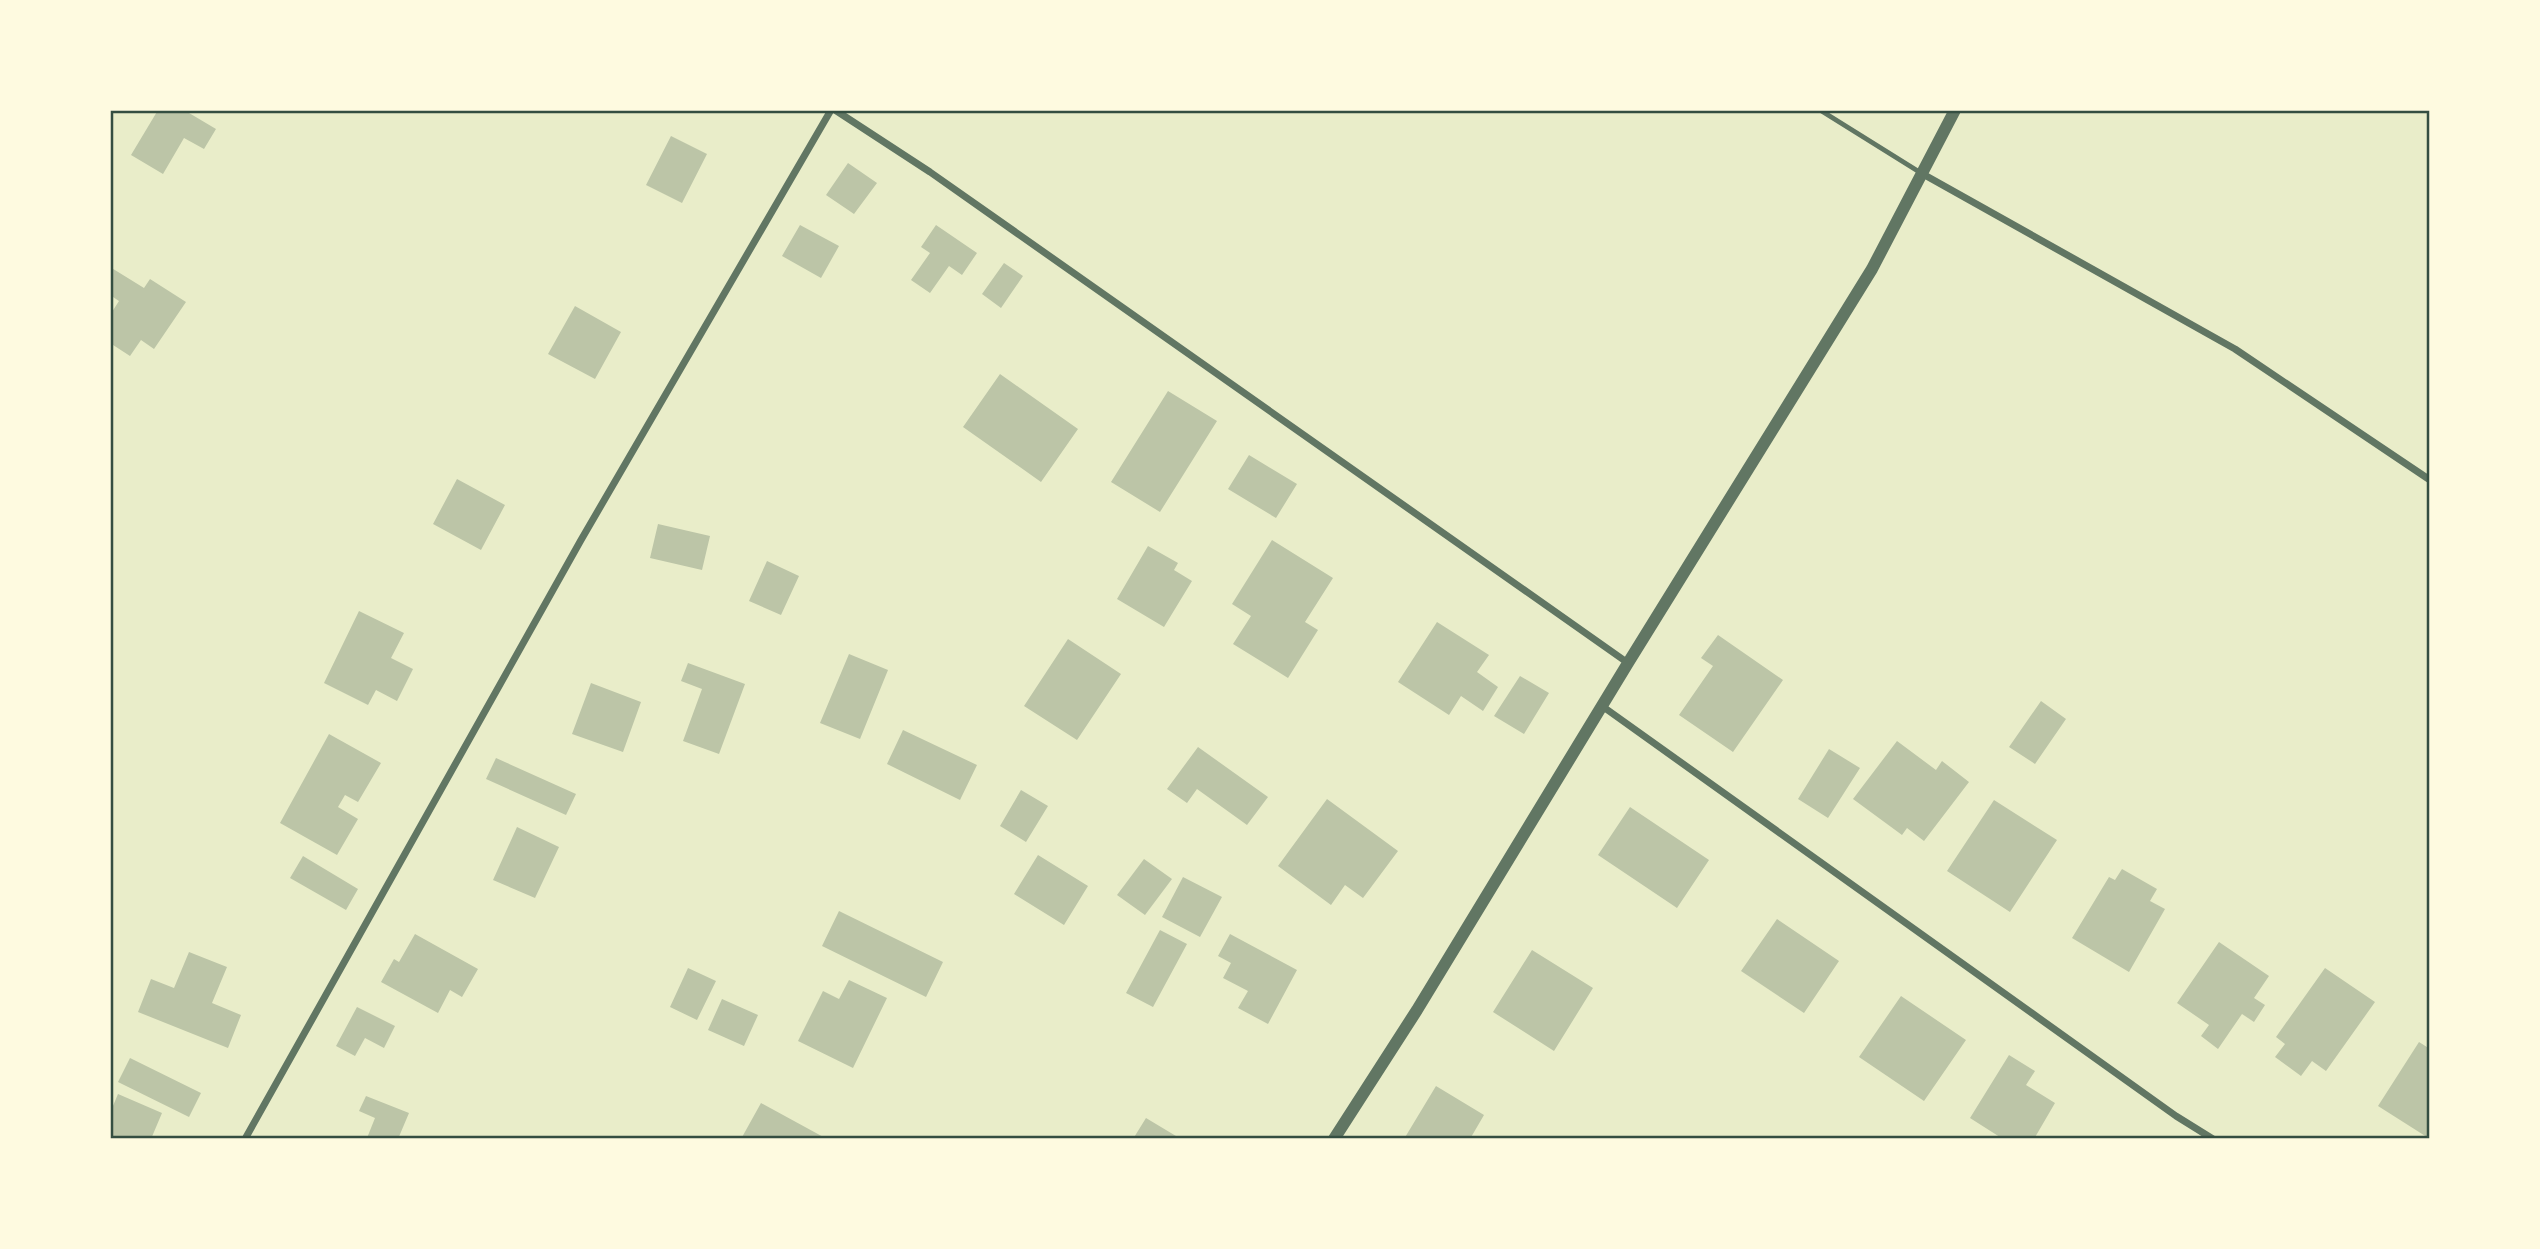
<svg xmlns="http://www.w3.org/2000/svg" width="2540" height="1249" viewBox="0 0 2540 1249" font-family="'Libre Baskerville',serif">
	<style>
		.building { fill: #bcc5a7 }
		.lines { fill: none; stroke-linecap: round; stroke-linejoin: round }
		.service { stroke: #617663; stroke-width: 5 }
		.minor { stroke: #617663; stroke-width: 7 }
		.tertiary { stroke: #617663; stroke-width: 12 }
		.neatline { fill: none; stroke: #344e41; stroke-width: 2.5 }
	</style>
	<rect width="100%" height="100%" fill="#e9edc9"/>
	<path class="building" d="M158,110H184L216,129L204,149L184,138L163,174L131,155Z
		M671,136L707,154L682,203L646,185Z
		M848,163L877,183L854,214L826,195Z
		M800,225L839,246L821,278L782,256Z
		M936,225L977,253L962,275L949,266L930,293L911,280L930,253L921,247Z
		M1004,263L1023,276L1001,308L982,294Z
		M110,267L144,288L150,279L186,302L154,349L141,340L130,356L110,343V315L119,301L110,295Z
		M575,306L621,332L595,379L548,354Z
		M1000,374L1078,429L1041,482L963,427Z
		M1168,391L1217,421L1160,512L1111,482Z
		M1249,455L1297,484L1276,518L1228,489Z
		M457,479L505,505L481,550L433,524Z
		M658,524L710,536L702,570L650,558Z
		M1272,540L1333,578L1305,622L1318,630L1288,678L1233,644L1251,616L1232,604Z
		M1148,546L1178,563L1174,570L1192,581L1164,627L1117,599Z
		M767,561L799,576L781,615L749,601Z
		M359,611L404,633L391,658L413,669L397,701L376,690L368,705L324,683Z
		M1437,622L1489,655L1477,672L1498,687L1483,711L1461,696L1449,715L1398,682Z
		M1718,635L1783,680L1733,752L1679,715L1713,666L1701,658Z
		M1068,639L1121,674L1077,740L1024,706Z
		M849,654L888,670L860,739L820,723Z
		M688,663L745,684L719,754L683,741L702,689L681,681Z
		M1520,676L1549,693L1524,734L1494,716Z
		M591,683L641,702L623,752L572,734Z
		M2041,701L2066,719L2035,764L2009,747Z
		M903,730L977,765L960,800L887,764Z
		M329,734L381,763L358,802L345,795L338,807L358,819L337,855L280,823Z
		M1897,741L1936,770L1942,761L1969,782L1924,841L1907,828L1902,835L1853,799Z
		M1198,747L1268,797L1247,825L1197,789L1187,803L1167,789Z
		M1829,749L1860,768L1828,818L1798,799Z
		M496,758L576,794L566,815L486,779Z
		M1021,790L1048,806L1026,842L1000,826Z
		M1327,799L1398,851L1363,898L1345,885L1331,905L1278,866Z
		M1994,800L2057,840L2010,912L1947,871Z
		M1630,807L1709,860L1677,908L1598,855Z
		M517,827L559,847L535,898L493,880Z
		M1038,855L1088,886L1064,925L1014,894Z
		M303,856L358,889L346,910L290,878Z
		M1144,859L1172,879L1145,915L1117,895Z
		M2122,869L2157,889L2150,901L2165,909L2129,972L2072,938L2109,877L2115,880Z
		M1183,877L1222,897L1200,937L1162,917Z
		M839,911L943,962L926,997L822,946Z
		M1777,919L1839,961L1804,1013L1741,971Z
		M1160,930L1187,944L1153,1007L1126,993Z
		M415,934L478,969L462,997L450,990L438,1013L381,982L394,959L399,962Z
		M1230,934L1297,970L1268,1024L1238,1008L1248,991L1223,978L1231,963L1218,956Z
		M2219,942L2269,976L2254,998L2265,1005L2254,1022L2242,1014L2218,1049L2201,1036L2209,1025L2177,1003Z
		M1532,950L1593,988L1554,1051L1493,1012Z
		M189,952L227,967L212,1003L241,1015L228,1048L138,1012L151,979L174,988Z
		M688,968L716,981L697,1020L670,1007Z
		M2325,968L2375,1002L2326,1071L2312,1061L2301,1076L2275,1057L2285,1044L2276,1037Z
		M849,980L887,998L853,1068L798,1041L823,991L839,999Z
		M1901,996L1966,1040L1924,1101L1859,1057Z
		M722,999L758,1015L744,1046L708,1030Z
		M357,1007L395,1026L384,1048L365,1038L355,1056L336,1046Z
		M2419,1042L2430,1049V1139L2378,1106Z
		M2009,1055L2035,1071L2026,1085L2055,1103L2034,1139H2003L1970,1118Z
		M130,1058L201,1093L189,1117L118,1082Z
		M1436,1086L1484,1115L1470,1139H1404Z
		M118,1094L162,1113L151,1139H110V1113Z
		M366,1096L409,1113L398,1139L367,1138L375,1118L359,1111Z
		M761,1103L827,1139H741Z
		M1146,1118L1181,1139H1133Z"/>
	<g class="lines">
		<path class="service" d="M1820,110L1921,173"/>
		<path class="minor" d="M835,110L930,172L1628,663
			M1921,173L2235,349L2430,480
			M1602,706L2176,1116L2213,1139
			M245,1139L581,540L831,110"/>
		<path class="tertiary" d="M1334,1139L1417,1010L1628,663L1872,269L1955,110"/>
	</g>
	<rect width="2540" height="1249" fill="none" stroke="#fefae0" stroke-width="224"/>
	<rect x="112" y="112" width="2316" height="1025" class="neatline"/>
</svg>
